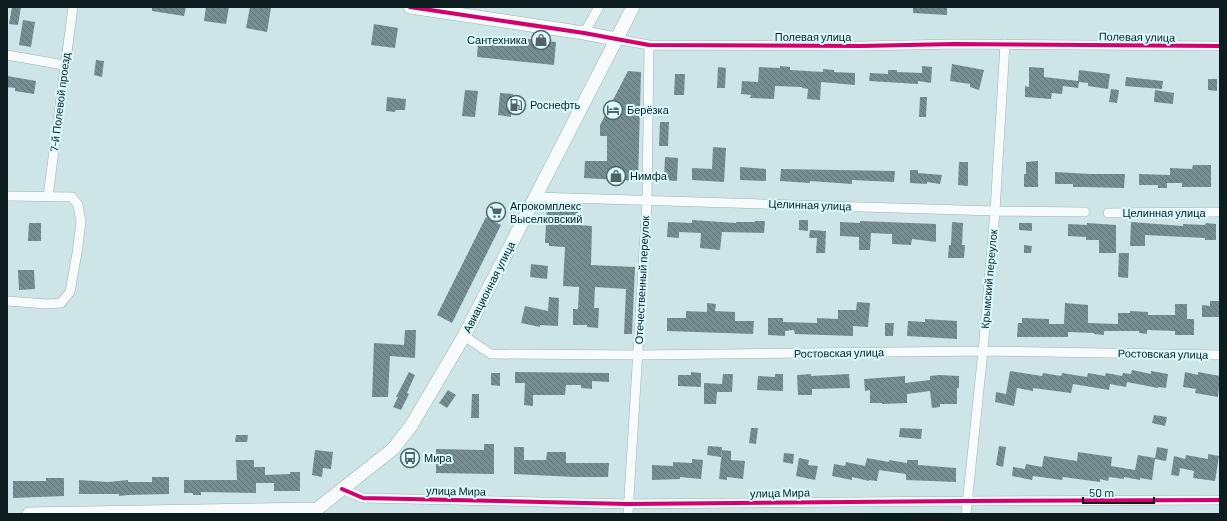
<svg xmlns="http://www.w3.org/2000/svg" width="1227" height="521" viewBox="0 0 1227 521" font-family="Barlow,sans-serif">
	<style>
		.built { fill: #bfe5ea }
		.building { fill: url(#building-back-hatch) }
		.lines { fill: none; stroke-linecap: round; stroke-linejoin: round }
		.street-casing { stroke: #9eb0b2; stroke-width: 10 }
		.secondary-casing { stroke: #9eb0b2; stroke-width: 14 }
		.street { stroke: #f8fbfc; stroke-width: 9 }
		.secondary { stroke: #f8fbfc; stroke-width: 13 }
		.cycleway-casing { stroke: #d8f9fd; stroke-width: 6 }
		.cycleway { stroke: #d6006c; stroke-width: 4 }
		.labels { text-anchor: middle; stroke-width: 4; stroke-linejoin: round; paint-order: stroke }
		.street-label { font-size: 11px; fill: #0d1d1f; stroke: #d8f9fd }
		.poi-label { font-size: 11px; fill: #0d1d1f; stroke: #d8f9fd; text-anchor: start }
	</style>
	<defs>
		<pattern id="building-back-hatch" width="6" height="6" patternUnits="userSpaceOnUse"><rect width="6" height="6" fill="#768e91"/><path d="M-1 5l2 2M0 0l6 6M5-1l2 2" fill="none" stroke="#5f7376"/></pattern>
	</defs>
	<rect width="100%" height="100%" fill="#cee5e8"/>
	<path class="built" d="M955,512L954,514H767L789,513Z"/>
	<path class="building" d="M12,7H21L18,25L9,24Z
		M152,7H186L184,16L152,11Z
		M206,7H229L226,24L204,21Z
		M250,7L271,8L267,32L246,28Z
		M913,7H947V15L913,13Z
		M23,20L35,22L31,47L19,45Z
		M374,24L398,28L395,48L371,45Z
		M501,36L556,42L554,65L477,57L478,42L500,44Z
		M96,60L104,61L102,77L94,75Z
		M952,64L984,70L979,90L970,87V84L950,81Z
		M780,66L790,67V70L823,72V69L834,70V72L855,73V85L821,82L820,100L807,99L808,89L802,88V87L775,86L774,99L750,98L751,95L741,94L742,81L758,82L759,67L780,68Z
		M922,66L932,67L931,83L918,81V84L869,81L870,73L888,74V70H897V72L922,73Z
		M718,67L726,68L725,88H717Z
		M1029,67L1044,68V77L1078,81L1079,70L1110,74L1108,89L1088,86V83L1079,82L1078,88L1063,86L1062,94L1052,93L1051,99L1025,97V86L1029,87Z
		M628,71L641,72L638,181L584,178L585,161H607V136H600V125Z
		M675,74H685L684,95H674Z
		M7,76L36,81L34,94L15,91V88L7,87Z
		M1126,77L1163,81L1162,89L1125,86Z
		M1208,79H1217V91L1208,90Z
		M1111,89L1119,90L1117,103L1109,102Z
		M465,90L478,91L475,117L462,116Z
		M1155,90L1174,93L1173,104L1154,102Z
		M500,93L513,94L511,117L498,115Z
		M387,97L406,99L405,110H396L395,112L386,111Z
		M920,97H927L926,117H919Z
		M660,122H669L668,146H659Z
		M713,147L726,148L724,182L692,180V168L712,169Z
		M665,157L678,158L677,181L664,180Z
		M1038,161V187H1024V174H1026V162Z
		M959,162H968V186L958,185Z
		M1193,165H1211V187H1182V183H1167V188H1158V185H1139V174L1170,175V168L1192,169Z
		M740,167L766,169V181L740,180Z
		M781,169L895,171L894,182L852,180V184L810,181V183L780,181Z
		M910,170H918V173L942,175L940,184L927,182V184L910,183Z
		M1055,172L1090,174H1125L1124,188L1084,187H1073V184H1055Z
		M547,204L555,205V209L578,210V225L592,226L591,265L635,267L632,334H624L626,289L595,287L594,308H599L598,328L587,327V325H573V309H578L579,287L563,286L565,247L549,246V243H545Z
		M486,217L501,225L452,323L437,315Z
		M692,220L736,223V222H755V221H765L764,233L722,232L720,250L700,248L701,233L679,232V238L667,237L668,222L692,223Z
		M799,220H808V231L799,230Z
		M860,221L936,224V242L912,239L911,245L892,244V234L871,233L870,250H859V237L840,236V222L860,223Z
		M952,222L963,223L962,245H965L964,258H948L949,245H951Z
		M1131,222L1183,226V224L1205,225L1206,223L1216,224V240H1205V238L1145,235V246H1130Z
		M29,223H41V241H28Z
		M1019,223H1032V231L1019,230Z
		M1087,223L1116,225V253H1099V240H1086V237L1068,236V224L1087,225Z
		M810,230L826,231L825,253H816L817,238H809Z
		M1024,245L1032,246L1031,253H1024Z
		M1119,253H1129L1128,278L1118,277Z
		M531,264L548,266L547,279L530,277Z
		M18,270H34L35,289L19,290Z
		M549,297L559,298L558,326L540,325V327L521,323L525,306L548,311Z
		M1210,301H1220V317H1202V305L1210,306Z
		M857,302L870,303L868,327L853,326V336L795,334L794,330L785,331V336L768,335V318H783V322L817,323V318L838,319V310H856Z
		M707,303L716,304L715,311L735,312V321H754L753,334L667,331V318H686V311L707,312Z
		M1065,303L1088,305V323L1118,324V313H1130V311L1148,312V315H1175V304H1187V319H1194V335H1175V331L1147,330V334L1139,333V331H1104V335L1094,334V333L1068,332V337H1017L1018,323H1022V318L1049,319V324H1064Z
		M925,319L957,321V339L907,336L908,321L925,322Z
		M885,323H894L893,336H885Z
		M405,330H416L415,358L390,356L388,397H372L374,343L404,345Z
		M1132,370L1151,374V371L1168,374L1166,388L1158,387V388L1127,382L1126,387L1110,384L1109,390L1073,384L1071,393L1033,388V391L1017,388L1014,406L995,402L996,392L1006,394L1010,371L1042,376L1043,373L1061,376L1062,373L1087,377L1088,373L1105,376L1106,373L1122,376L1123,373L1131,374Z
		M409,372L415,375L407,393L409,394L401,410L393,407L398,397H396Z
		M515,372L609,373V382L592,381V389L581,388V385H566L565,395H533V406L524,405L525,383H515Z
		M691,372L701,373V387L678,386V375H691Z
		M1185,372L1198,375V372L1220,376L1218,397L1195,393L1196,389L1183,387Z
		M491,373H500V386L491,385Z
		M723,374H733L732,392H717L716,404H704V383L722,384Z
		M775,374H783V391L757,390L758,376L775,377Z
		M811,374V376L849,374L850,388L812,389V395H798L797,375Z
		M939,375L959,376V388H957V404H940V407L932,408L930,391L907,394V403L882,404V403H870V390L865,391L864,379L905,376V383L930,380V376Z
		M448,390L456,395L447,408L439,403Z
		M472,394H479V418H471Z
		M1154,415L1167,417L1165,426L1152,423Z
		M751,428H758L756,444L749,443Z
		M900,428L922,429L921,439L899,437Z
		M236,435H248L247,442H235Z
		M484,444H494V474L436,473V449L484,450Z
		M708,446L722,447L721,457L707,455Z
		M999,446L1006,447L1003,467L996,465Z
		M514,447H524V460H546L547,452H566V463H609L608,477H575L514,474Z
		M1157,447L1168,449L1166,461L1155,459L1152,480L1140,478V480L1124,477V479L1109,477L1108,481L1100,479V482L1063,477L1062,480L1033,476L1032,480L1012,476L1013,467L1025,469L1026,464L1042,467L1044,456L1077,461L1078,452L1112,457L1111,466L1135,470L1138,455L1155,458Z
		M315,450L333,452L331,469L323,468L322,477L312,475Z
		M722,450L731,451V460L745,461L743,479L727,477V480L719,479Z
		M784,453L794,454L793,464L783,462Z
		M1208,454L1219,456L1215,481L1193,478L1194,471L1180,468L1179,476L1171,475L1174,456L1185,459L1186,455L1208,459Z
		M799,458L809,460L808,465L818,466L815,480L796,476Z
		M867,458L889,462V460L907,463V460H918V465L956,468V482L906,480V474L879,470L877,481L869,480V481L852,477V480L832,476L834,464L845,466L846,462L865,466Z
		M692,459L703,460L701,479L680,477V479L652,480V465L673,466V462L692,463Z
		M236,460H254V467H265V475L290,474V472H300V491H274V483H256V493L201,492V495H193V493H184V480H237Z
		M152,477H169V494L128,495L119,496V494H79V480L108,482L128,480V482H152Z
		M46,478H64V496L13,498V481H46Z"/>
	<g class="lines">
		<defs>
			<path id="street" d="M584,33L599,7
				M616,39L649,45L861,46L955,44L1220,46
				M7,55L64,65
				M7,196L72,197L78,205L81,222L77,253L70,292L61,303L47,304L7,301
				M48,196L73,7
				M535,197L995,211L1085,212
				M1108,213L1220,212
				M464,336L491,354L638,355L983,351L1220,355
				M342,489L363,498L628,504L968,501L1220,500
				M628,514L647,201L649,45
				M966,514L983,351L995,211L1005,44"/>
			<path id="secondary" d="M410,7L584,33L616,39
				M29,514L317,509
				M316,514L317,509L393,449L411,426L464,336L633,7"/>
		</defs>
		<use href="#street" class="street-casing"/>
		<use href="#secondary" class="secondary-casing"/>
		<use href="#street" class="street"/>
		<use href="#secondary" class="secondary"/>
		<defs>
			<path id="cycleway" d="M410,7L584,33L649,45L861,46L955,44L1220,46
				M342,489L363,498L628,504L968,501L1220,500"/>
		</defs>
		<use href="#cycleway" class="cycleway-casing"/>
		<use href="#cycleway" class="cycleway"/>
	</g>
	<defs>
		<symbol id="shop-ring" viewBox="-11 -11 22 22"><circle r="9.5" fill="#d8f9fd" stroke="#516365" stroke-width="1.5"/><path d="M-5-2.5h2.3a2.7 3.5 0 0 1 5.4 0H5L5.5 6h-11ZM-1.5-2.5h3a1.5 2.3 0 0 0-3 0Z" fill="#516365"/></symbol>
		<symbol id="fuel-ring" viewBox="-11 -11 22 22"><circle r="9.5" fill="#d8f9fd" stroke="#516365" stroke-width="1.5"/><path d="M-5.5-6h7V0h2V4h1.3V-2.5L3-4.5l.8-.8L6-3V5H2.5V1h-1V6h-7ZM-4.2-4.7v3.2H.2V-4.7Z" fill="#516365"/></symbol>
		<symbol id="hotel-ring" viewBox="-11 -11 22 22"><circle r="9.5" fill="#d8f9fd" stroke="#516365" stroke-width="1.5"/><path d="M-6-4.5h1.5V1H6V5H4.5V3h-9V5H-6ZM-4 0a1.8 1.8 0 1 1 3.6 0ZM.5 0V-2.5h3Q6-2.5 6 0Z" fill="#516365"/></symbol>
		<symbol id="supermarket-ring" viewBox="-11 -11 22 22"><circle r="9.5" fill="#d8f9fd" stroke="#516365" stroke-width="1.5"/><path d="M-6-5.5h2.5l.6 2H6L4.5 2H-2.5L-4.4-4H-6ZM-1.5 3.2a1.3 1.3 0 1 0 .1 0ZM3 3.2a1.3 1.3 0 1 0 .1 0Z" fill="#516365"/></symbol>
		<symbol id="bus-ring" viewBox="-11 -11 22 22"><circle r="9.5" fill="#d8f9fd" stroke="#516365" stroke-width="1.5"/><path d="M-5-6H5V4H4V6H2V4H-2V6H-4V4H-5ZM-3.5-4V0h7V-4ZM-3.5 1.2v1.5H-2V1.2ZM2 1.2v1.5H3.5V1.2Z" fill="#516365"/></symbol>
	</defs>
	<g fill-rule="evenodd">
		<use href="#shop-ring" x="530" y="29" width="22" height="22"/>
		<use href="#fuel-ring" x="505" y="94" width="22" height="22"/>
		<use href="#hotel-ring" x="602" y="99" width="22" height="22"/>
		<use href="#shop-ring" x="605" y="165" width="22" height="22"/>
		<use href="#supermarket-ring" x="485" y="201" width="22" height="22"/>
		<use href="#bus-ring" x="399" y="447" width="22" height="22"/>
	</g>
	<g class="labels">
		<g class="street-label">
			<text x="813" y="41">Полевая улица</text>
			<text transform="translate(1137 37) rotate(1)" y="4">Полевая улица</text>
			<text transform="translate(60 102) rotate(-83)" y="4">7-й Полевой проезд</text>
			<text transform="translate(810 205) rotate(2)" y="4">Целинная улица</text>
			<text x="1164" y="217">Целинная улица</text>
			<text transform="translate(989 279) rotate(-85)" y="4">Крымский переулок</text>
			<text transform="translate(642 280) rotate(-87)" y="4">Отечественный переулок</text>
			<text transform="translate(489 287) rotate(-63)" y="4">Авиационная улица</text>
			<text transform="translate(839 353) rotate(-1)" y="4">Ростовская улица</text>
			<text transform="translate(1163 354) rotate(1)" y="4">Ростовская улица</text>
			<text transform="translate(456 491) rotate(1)" y="4">улица Мира</text>
			<text transform="translate(780 493) rotate(-1)" y="4">улица Мира</text>
		</g>
		<g class="poi-label">
			<text x="527" y="44" text-anchor="end">Сантехника</text>
			<text x="530" y="109">Роснефть</text>
			<text x="627" y="114">Берёзка</text>
			<text x="630" y="180">Нимфа</text>
			<text x="510" y="210">Агрокомплекс<tspan x="510" dy="13">Выселковский</tspan></text>
			<text x="424" y="462">Мира</text>
		</g>
	</g>
	<rect width="1227" height="521" fill="none" stroke="#0d1d1f" stroke-width="16"/>
	<path d="M1083 497v6h71v-6" fill="none" stroke="#0d1d1f" stroke-width="2"/>
	<text x="1089" y="497" font-size="12" fill="#0d1d1f" stroke="#d8f9fd" stroke-width="3" paint-order="stroke">50 m</text>
</svg>
